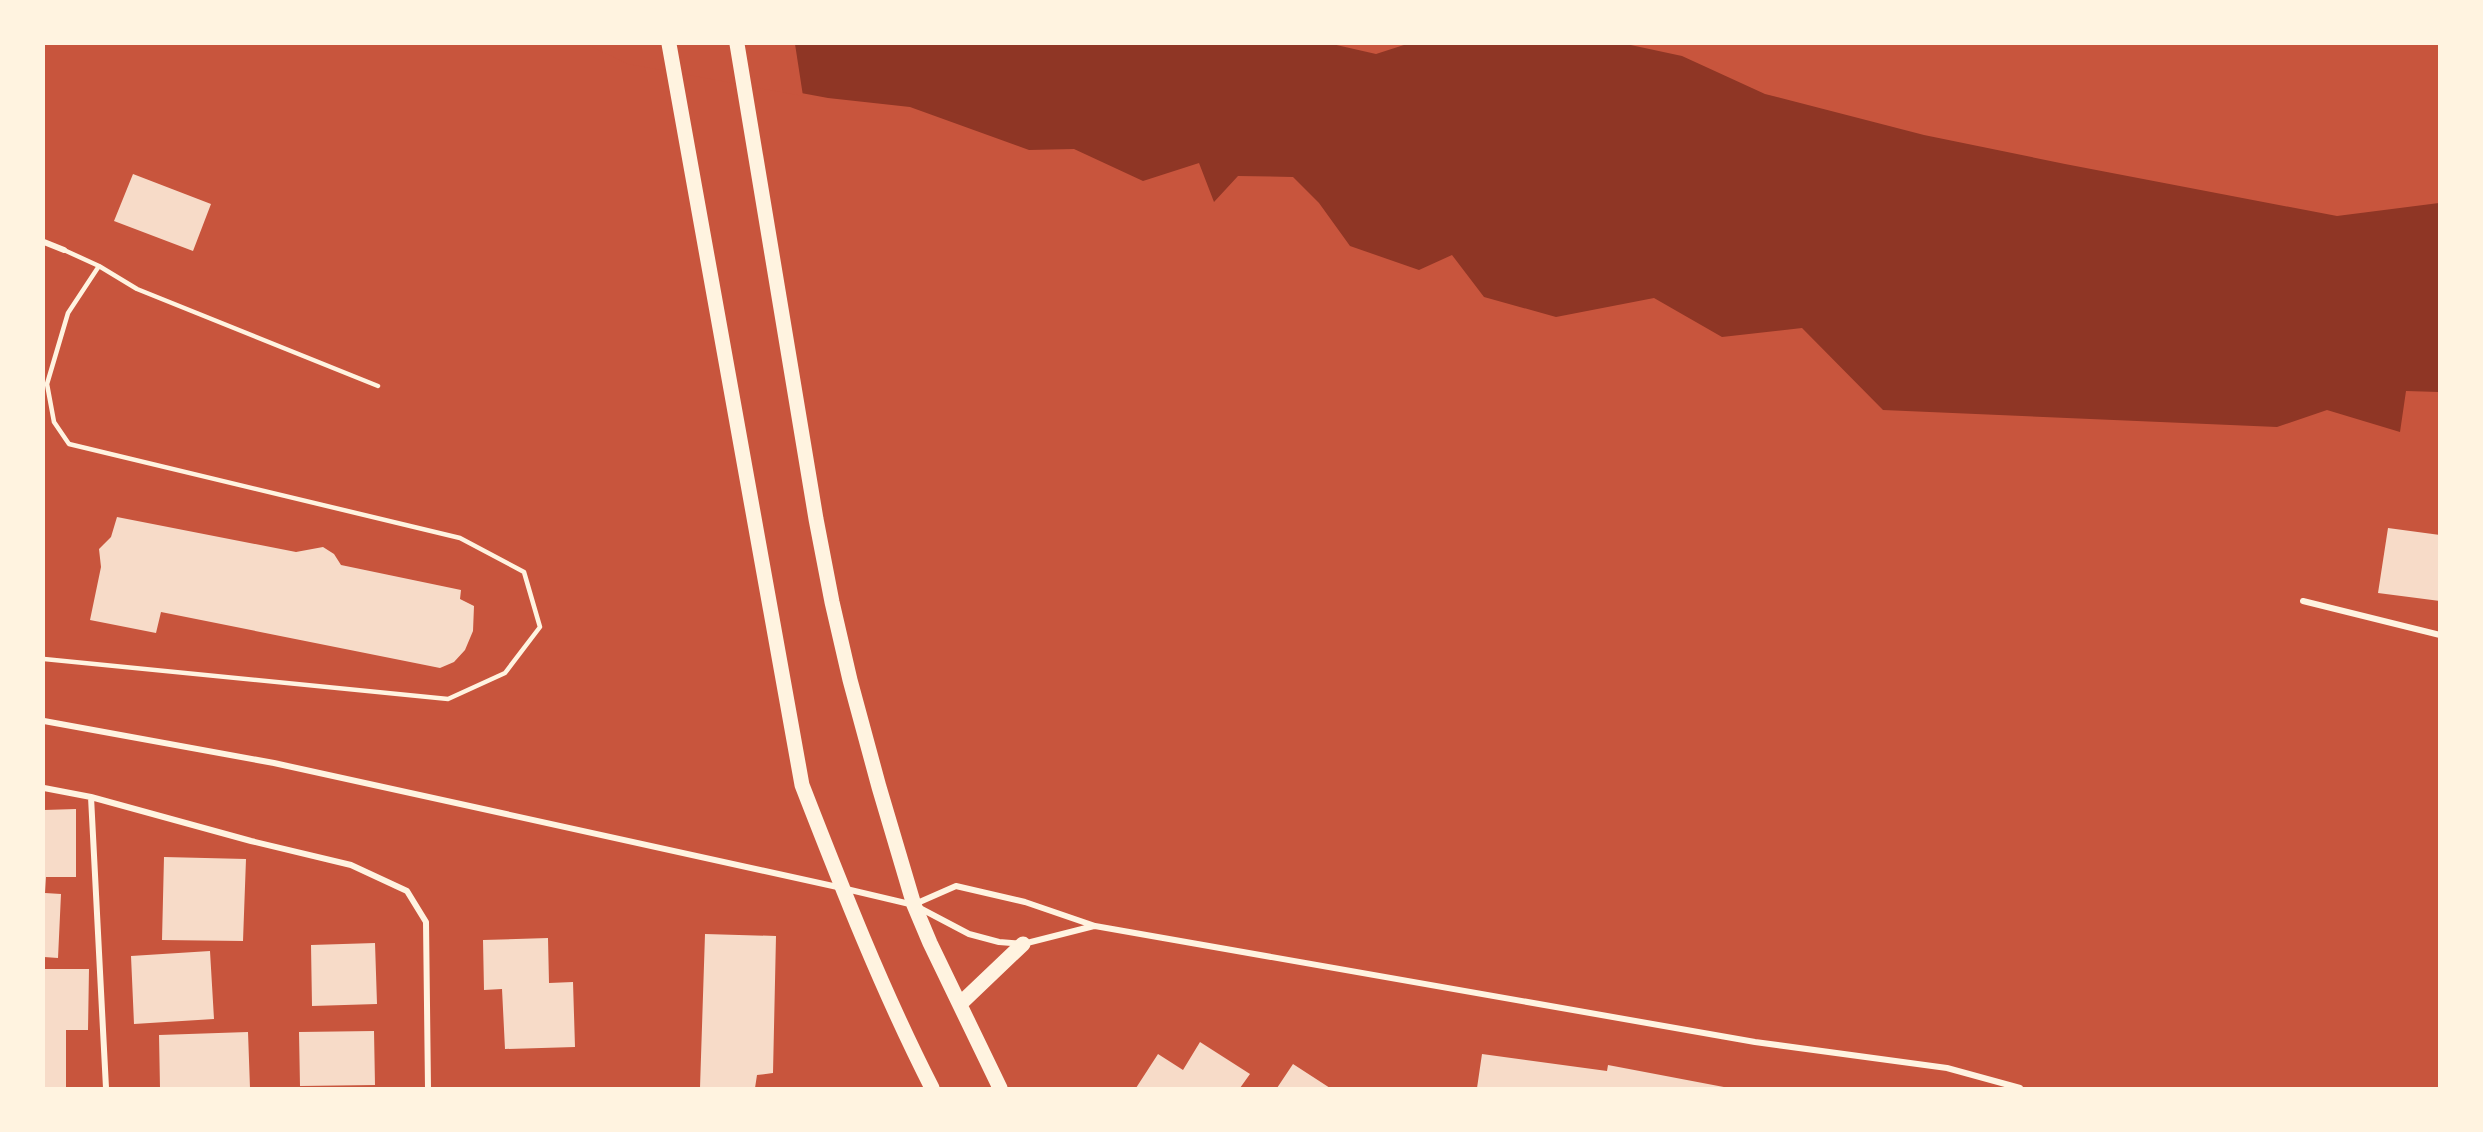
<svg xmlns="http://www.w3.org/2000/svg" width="2483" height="1132" viewBox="0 0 2483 1132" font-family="'DejaVu Sans',sans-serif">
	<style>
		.water { fill: #8f3625 }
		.pier { fill: #c8553d }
		.building { fill: #f7dbc8 }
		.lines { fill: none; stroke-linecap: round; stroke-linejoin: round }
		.service { stroke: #fff3e0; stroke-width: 4.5 }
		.minor { stroke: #fff3e0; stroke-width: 6 }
		.primary { stroke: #fff3e0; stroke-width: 15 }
	</style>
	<rect width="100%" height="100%" fill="#c8553d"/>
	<path class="water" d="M589,44H1332L1376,54L1407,44H1626L1682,56L1765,94L1924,135L2065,164L2337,216L2439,203V392L2406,391L2400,432L2327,410L2277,427L1883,410L1802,328L1722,337L1654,298L1556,317L1484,297L1452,255L1419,270L1350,246L1319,203L1293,177L1238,176L1214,202L1199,163L1143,181L1074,149L1029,150L910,107L828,98L629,61Z"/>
	<path class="pier" d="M586,44H795L803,96L628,64Z"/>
	<path class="building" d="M133,174L211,204L193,251L114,221Z
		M117,517L296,552L323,547L334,554L341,565L461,590L460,599L474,606L473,631L465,650L454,662L440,668L161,612L156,633L90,620L101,567L99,549L111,537Z
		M2388,528L2440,535V601L2378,593Z
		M76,809V877H46L45,893L61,894L58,958L44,957V810Z
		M164,857L246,859L243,941L162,940Z
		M705,934L776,936L773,1073L757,1075L755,1088H700Z
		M548,938L549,983L573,982L575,1047L505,1049L502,989L484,990L483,940Z
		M375,943L377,1004L312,1006L311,945Z
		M210,951L214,1019L134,1024L131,956Z
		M44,969H89L88,1030H66V1088H44Z
		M374,1031L375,1085L300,1086L299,1032Z
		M248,1032L250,1088H160L159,1035Z
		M1200,1042L1250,1074L1240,1088H1136L1158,1054L1183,1070Z
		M1482,1054L1607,1071L1608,1065L1729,1088H1477Z
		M1293,1064L1330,1088H1277Z"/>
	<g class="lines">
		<path class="service" d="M64,250L99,266L137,289L378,386
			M44,659L448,699L505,673L540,627L524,572L460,538L69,444L54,422L47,384L68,313L99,266"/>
		<path class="minor" d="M44,242L64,250
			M2303,601L2440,635
			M44,721L274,763L842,888L914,905L969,934L999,942L1023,944L1094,926
			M44,788L91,797L251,841L351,865L407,891L426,922L428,1088
			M91,797L106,1088
			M915,904L956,886L1025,902L1095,926L1755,1042L1947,1068L2020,1088"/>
		<path class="primary" d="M669,44L802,785C842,888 882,990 932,1088
			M737,44L816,519L832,602L850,680L879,787L914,905L930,943L1000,1088
			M960,1004L1023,944"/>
	</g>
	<rect width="2483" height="1132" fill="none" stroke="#fff3e0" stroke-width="90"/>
</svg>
